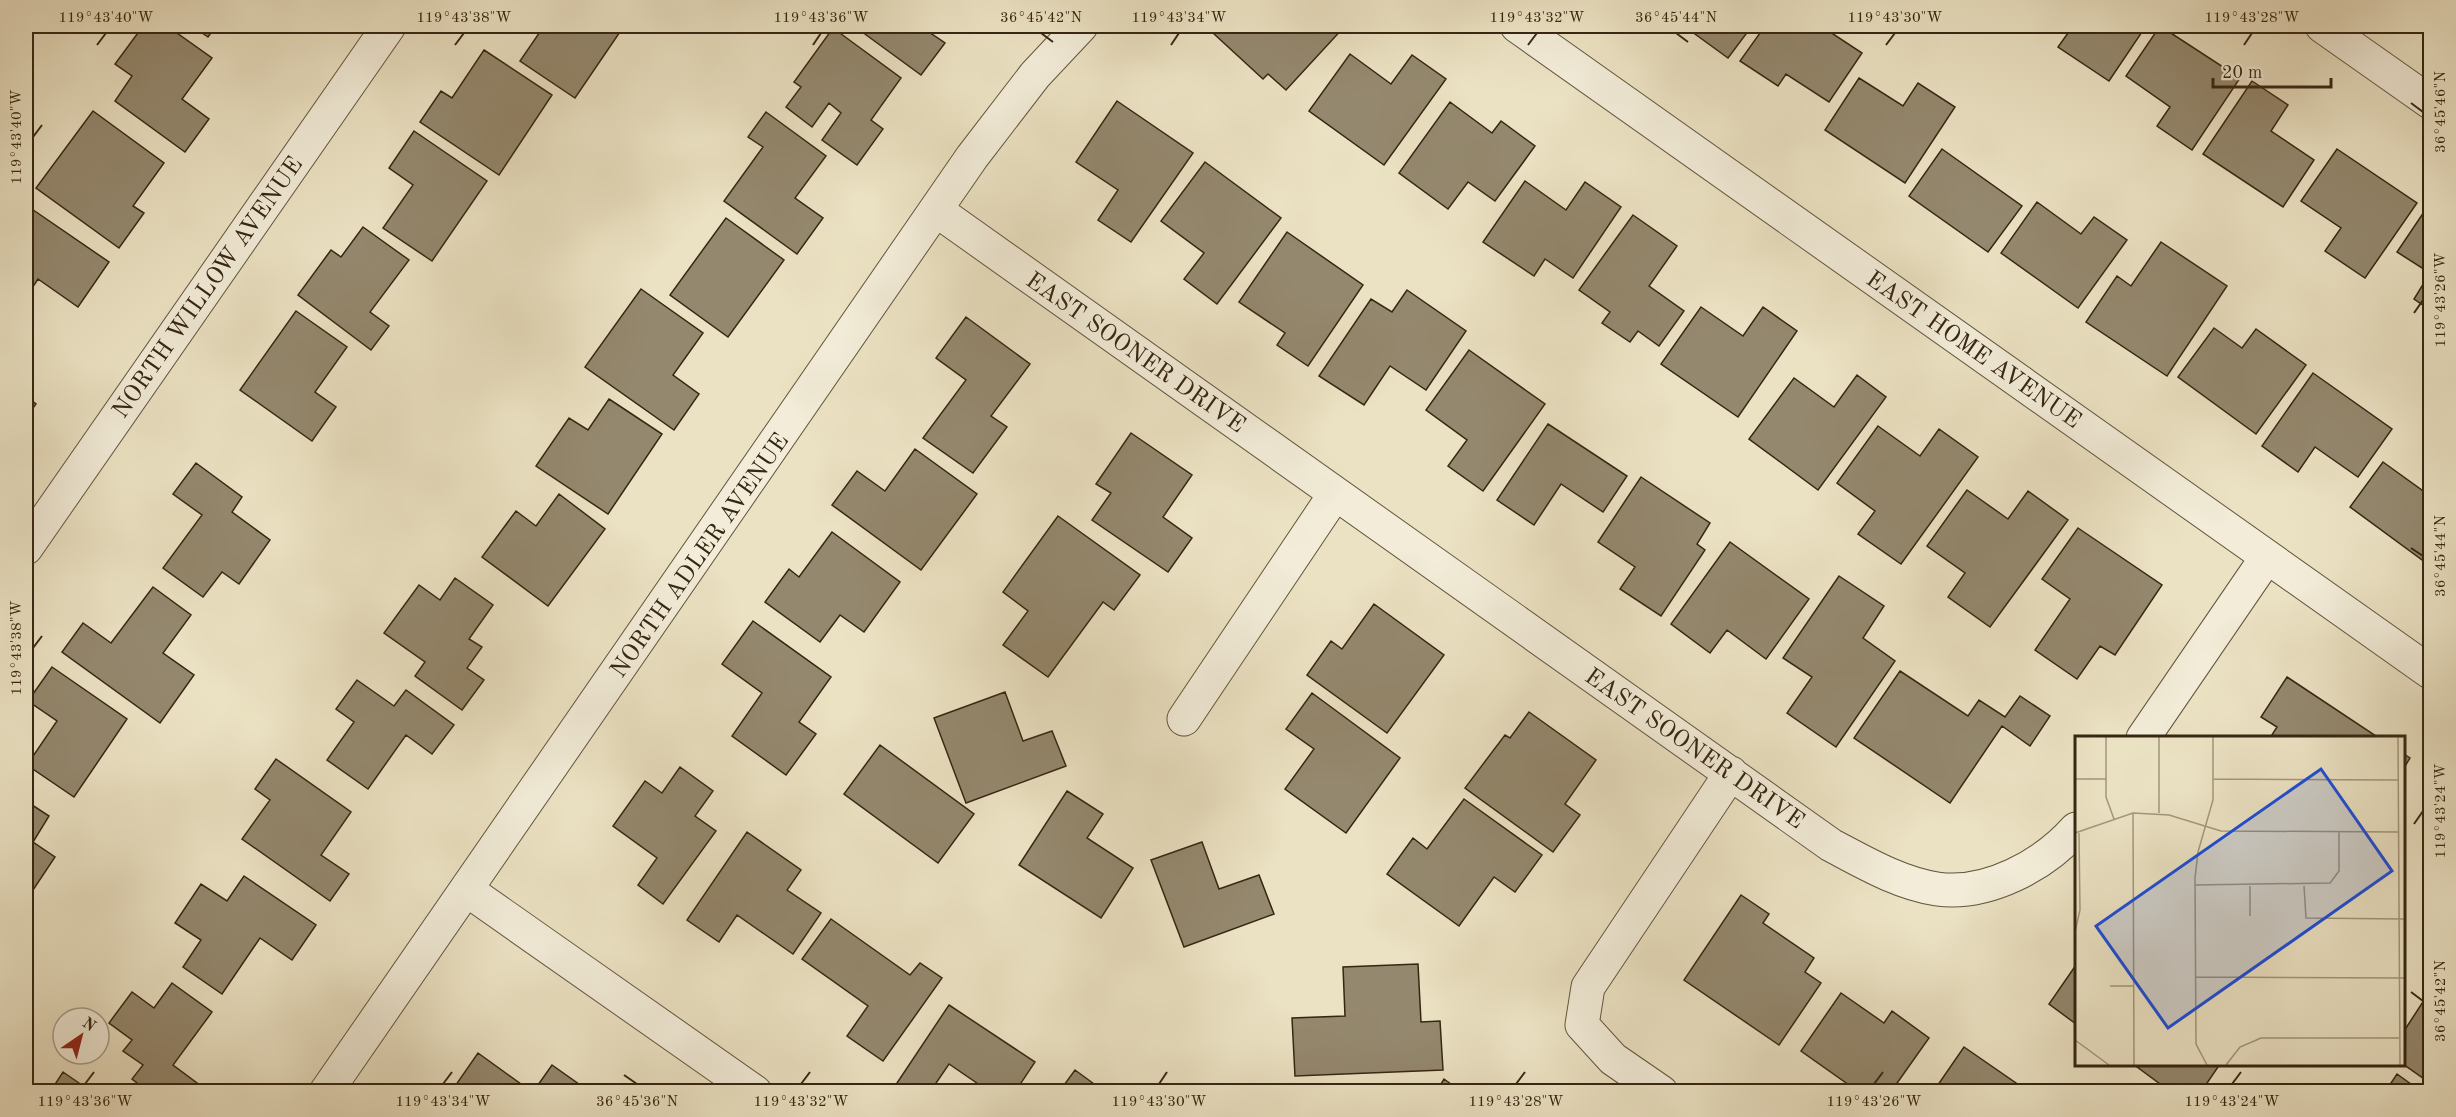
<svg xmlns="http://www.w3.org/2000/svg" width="2456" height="1117" viewBox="0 0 2456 1117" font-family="'Old Standard TT',serif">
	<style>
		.building { fill: #94886e; stroke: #362612; stroke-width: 1.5 }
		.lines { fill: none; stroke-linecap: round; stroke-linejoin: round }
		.street-casing { stroke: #63553e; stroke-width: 35 }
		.street { stroke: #f2ecd8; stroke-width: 33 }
		.ticks { fill: none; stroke: #362612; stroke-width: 2 }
		.labels { text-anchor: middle; stroke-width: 4.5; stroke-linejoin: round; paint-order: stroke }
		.street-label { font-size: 24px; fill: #362612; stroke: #f2ecd8 }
		.inset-road { fill: none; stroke: #a3977c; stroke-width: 1.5 }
		.view { fill: #1d4ed8; fill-opacity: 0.15; stroke: #1d4ed8; stroke-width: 3 }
		.inset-edge { fill: none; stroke: #362612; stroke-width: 3 }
		.neatline { fill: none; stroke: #362612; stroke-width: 2 }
		.ticks-label { font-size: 15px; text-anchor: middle; fill: #362612 }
	</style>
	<rect width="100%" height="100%" fill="#ebe2c3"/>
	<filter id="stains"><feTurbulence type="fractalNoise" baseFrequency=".00333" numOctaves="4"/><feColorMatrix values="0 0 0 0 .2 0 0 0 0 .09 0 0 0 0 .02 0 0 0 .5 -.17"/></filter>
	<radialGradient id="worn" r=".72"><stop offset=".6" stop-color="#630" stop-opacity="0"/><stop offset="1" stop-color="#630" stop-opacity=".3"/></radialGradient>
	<path class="building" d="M143,26H167L212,58L182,99L209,119L185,152L115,101L132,76L115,64Z
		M192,26H216L208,37Z
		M544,26H624L575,98L520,61Z
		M854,26H920L945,43L921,75Z
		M1220,26H1345L1286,90L1268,74L1263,79L1213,33Z
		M1684,26H1752L1728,58Z
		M1765,26H1774L1786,33L1791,26H1821L1862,53L1829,102L1786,74L1778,86L1740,61Z
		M2073,26H2146L2109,81L2058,47Z
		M2160,26L2240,78L2192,150L2157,126L2170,107L2126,76Z
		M833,28L901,78L871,120L883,129L857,165L822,140L841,113L829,103L812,127L786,107L801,87L794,82Z
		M484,50L552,95L499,175L420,122L441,91L452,98Z
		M1350,54L1391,84L1412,55L1446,79L1384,165L1309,111Z
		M1859,78L1903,106L1918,83L1955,107L1905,183L1825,130Z
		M2252,81L2288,105L2271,131L2314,160L2283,207L2203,154Z
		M1117,101L1193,153L1131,242L1098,220L1118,190L1076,162Z
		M1450,102L1492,133L1501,121L1535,146L1495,201L1468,182L1448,209L1399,173Z
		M93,111L164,163L133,206L144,213L119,248L36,188Z
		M766,112L826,156L795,198L823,218L797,254L724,201L763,147L748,137Z
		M414,131L487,181L432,261L383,228L413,185L389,168Z
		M1942,149L2022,206L1988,252L1909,196Z
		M2337,149L2417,203L2365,278L2325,251L2341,228L2301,201Z
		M1205,162L1281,218L1217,304L1184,279L1204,253L1161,221Z
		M1525,181L1566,210L1585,182L1621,207L1573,278L1545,259L1534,276L1483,242Z
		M2037,202L2081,234L2094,217L2127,240L2078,308L2001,253Z
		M26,205L109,262L78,307L38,279L26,297Z
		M2428,206L2430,207V310L2414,299L2430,273L2397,252Z
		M1633,215L1677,246L1649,286L1684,311L1659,346L1638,331L1630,342L1602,323L1610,312L1579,290Z
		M726,218L784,260L728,337L670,295Z
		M363,227L409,260L370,312L389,326L371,350L298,295L331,250L341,257Z
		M1287,232L1363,285L1308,366L1277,345L1285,333L1239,302Z
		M2161,242L2227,286L2167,376L2086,322L2117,276L2131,286Z
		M641,289L703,333L673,375L699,394L674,430L585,367Z
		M1407,290L1466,331L1426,390L1390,366L1364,405L1319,376L1371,299L1392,312Z
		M1701,307L1743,336L1763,307L1797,331L1738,417L1661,364Z
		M296,311L347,347L315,392L336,407L312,441L240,390Z
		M966,317L1030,364L991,416L1007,427L973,473L923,438L966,380L936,358Z
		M2214,328L2242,348L2256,329L2306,365L2256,434L2178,377Z
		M1469,350L1545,404L1483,491L1448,466L1467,440L1426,410Z
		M2313,373L2392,429L2358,477L2315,447L2298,472L2262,446Z
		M1857,375L1886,397L1818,490L1749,439L1794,378L1834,407Z
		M26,396L36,404L26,418Z
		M609,399L662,434L608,514L536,466L569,418L588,430Z
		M1548,424L1627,476L1603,512L1561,484L1534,525L1497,500Z
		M1878,426L1920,456L1939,429L1978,457L1901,564L1858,534L1875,511L1837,483Z
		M1131,433L1192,475L1163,517L1192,538L1168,572L1092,520L1111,493L1096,484Z
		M915,449L977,494L921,570L832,505L857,471L885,491Z
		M2383,462L2430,496L2429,565L2350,507Z
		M196,463L242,497L232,512L270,540L239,584L222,572L203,597L163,568L202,515L173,494Z
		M1641,477L1710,523L1697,544L1705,550L1661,616L1620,589L1635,567L1598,542Z
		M1967,490L2008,519L2028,491L2068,520L1990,627L1948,597L1965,573L1927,546Z
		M559,494L605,529L548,606L482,557L516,511L536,526Z
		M1058,516L1140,575L1114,610L1103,602L1048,677L1003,645L1028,611L1003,592Z
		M2078,528L2162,585L2115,655L2100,646L2077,679L2035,650L2070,599L2042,579Z
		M832,532L900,582L864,632L840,615L820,642L765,602L789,569L799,577Z
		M1730,542L1809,599L1766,659L1727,630L1710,653L1671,624Z
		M1839,576L1884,606L1863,638L1895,661L1836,747L1787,713L1812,677L1783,658Z
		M455,578L493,605L469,639L482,647L467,668L484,680L462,710L415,676L425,662L384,633L419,585L440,600Z
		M153,587L191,615L163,653L194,675L160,723L62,652L83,623L111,643Z
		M1374,604L1444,655L1387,733L1307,675L1331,641L1342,649Z
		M753,621L831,677L799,722L816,734L786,775L732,736L762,693L722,664Z
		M52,667L127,719L74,797L27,765L57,721L28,701Z
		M1900,671L1968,716L1979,700L2005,717L2020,696L2050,716L2030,746L2002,726L1950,803L1854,738Z
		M2287,677L2379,738H2270L2277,727L2261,717Z
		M357,680L394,706L406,690L454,725L432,754L406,735L368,789L327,760L354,722L336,709Z
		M1005,692L1023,741L1052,731L1066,766L966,803L934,718Z
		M1312,693L1400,758L1346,833L1285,789L1314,749L1286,729Z
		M1529,712L1596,760L1565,804L1580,815L1553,852L1465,788L1505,735L1510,738Z
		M880,745L974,814L938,863L844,794Z
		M2404,754L2410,758L2404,768Z
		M276,759L351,812L321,855L349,874L330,901L242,839L270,800L255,789Z
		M680,767L713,791L695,816L716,831L663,904L638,885L657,858L613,826L645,781L662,793Z
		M1067,791L1103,814L1087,838L1133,868L1101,918L1019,865Z
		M1464,799L1542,855L1515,892L1494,877L1459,926L1387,874L1413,838L1427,849Z
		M26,801L49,816L33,842L55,857L29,896L26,893Z
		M747,832L801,870L787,890L821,913L793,954L737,915L719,942L687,920Z
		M1202,842L1219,889L1259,875L1274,914L1184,947L1151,860Z
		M244,876L316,925L292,960L260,938L222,994L183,967L201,940L175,923L201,884L227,901Z
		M1741,895L1769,914L1763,923L1814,958L1805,972L1821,983L1779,1045L1684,980Z
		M831,919L910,975L920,963L942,978L883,1061L847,1036L868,1006L802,959Z
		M1418,964L1421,1022L1440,1021L1443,1070L1295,1076L1292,1018L1345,1016L1343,967Z
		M2076,965V1024L2049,1004Z
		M172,983L212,1012L173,1065L201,1086L197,1092H149L132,1079L143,1065L123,1051L132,1040L109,1023L132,992L154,1008Z
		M2430,991V1083L2403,1064L2404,1031Z
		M1841,993L1884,1023L1892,1011L1929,1038L1895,1086L1902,1092H1859L1801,1051Z
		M949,1005L1035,1062L1015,1092H990L949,1064L930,1092H922L912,1085L907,1092H891Z
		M1964,1047L2029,1092H1933Z
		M478,1053L532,1092H451Z
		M2133,1064H2220L2201,1092H2171Z
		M552,1065L583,1087L580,1092H533Z
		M1075,1070L1105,1092H1059Z
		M63,1072L92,1092H50Z
		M2397,1074L2422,1092H2385Z
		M1444,1079L1462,1092H1436Z"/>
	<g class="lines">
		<defs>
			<path id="street" d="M1517,26L2430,672
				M2322,26L2430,102
				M936,210L1831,845C1865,863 1899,883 1937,889C1988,896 2044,865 2076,829
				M26,548L389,26
				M1184,719L1335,494
				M2143,738L2267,557
				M467,890L755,1092
				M326,1092L972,157L1035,75L1081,26
				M1661,1092L1613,1059L1582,1025L1588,987L1731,773"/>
		</defs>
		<use href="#street" class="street-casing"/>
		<use href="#street" class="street"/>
	</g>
	<path class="ticks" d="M1041,33L1053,42M1676,33L1688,42M97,45L106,33M455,45L464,33M813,45L821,33M1171,45L1179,33M1528,45L1537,33M1886,45L1895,33M2244,45L2252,33M2411,103L2423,112M33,137L42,125M2414,313L2423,300M2411,548L2423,556M33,648L42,636M2414,824L2423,811M2411,992L2423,1001M624,1075L637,1084M85,1084L94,1072M443,1084L452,1072M801,1084L810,1072M1159,1084L1167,1072M1516,1084L1525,1072M1874,1084L1883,1072M2232,1084L2241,1072"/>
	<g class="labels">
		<g class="street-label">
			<text transform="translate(207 287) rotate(-55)" y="8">NORTH WILLOW AVENUE</text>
			<text transform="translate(1974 349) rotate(35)" y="8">EAST HOME AVENUE</text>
			<text transform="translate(1136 352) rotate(35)" y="8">EAST SOONER DRIVE</text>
			<text transform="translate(699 555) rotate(-55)" y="8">NORTH ADLER AVENUE</text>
			<text transform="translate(1695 748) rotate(35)" y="8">EAST SOONER DRIVE</text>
		</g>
	</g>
	<g transform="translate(2075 736)">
		<rect width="330" height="330" fill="#ebe2c3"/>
		<path class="inset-road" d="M31,1V61L39,83M84,1V77M323,1L325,329M0,43H31M138,43L324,44M58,77L59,329M0,97L58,77L94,79L146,95L324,96M120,149L255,147L264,135V96M175,150V180M229,150L231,182L330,183M0,196L5,174L4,97M121,241L330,242M35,250H59M0,304L34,329M132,329L121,308L120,142L123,116L138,64V1M151,329L165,311L186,302H324"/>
		<path class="view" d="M246,33L317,135L93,292L21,190Z"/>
		<rect width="330" height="330" class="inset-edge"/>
	</g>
	<rect width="2456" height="1117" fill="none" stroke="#ebe2c3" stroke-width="66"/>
	<g transform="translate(81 1036) rotate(35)"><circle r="28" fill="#f2ecd8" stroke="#a79d89" stroke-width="1.5"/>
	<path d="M0-4.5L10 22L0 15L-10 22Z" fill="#8f2418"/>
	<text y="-9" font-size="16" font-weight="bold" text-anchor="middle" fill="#362612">N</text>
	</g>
	<path d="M2213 78v9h118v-9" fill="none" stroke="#362612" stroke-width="3"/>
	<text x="2222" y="78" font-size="18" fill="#362612" stroke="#f2ecd8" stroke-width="4.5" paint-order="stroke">20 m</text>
	<rect x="33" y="33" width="2390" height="1051" class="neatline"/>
	<g class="ticks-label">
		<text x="106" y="22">119°43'40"W</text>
		<text x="464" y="22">119°43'38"W</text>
		<text x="821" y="22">119°43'36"W</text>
		<text x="1041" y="22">36°45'42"N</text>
		<text x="1179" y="22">119°43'34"W</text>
		<text x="1537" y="22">119°43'32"W</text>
		<text x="1676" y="22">36°45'44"N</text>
		<text x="1895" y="22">119°43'30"W</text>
		<text x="2252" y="22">119°43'28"W</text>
		<text transform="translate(2440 112) rotate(-90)" y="5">36°45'46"N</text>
		<text transform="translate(16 137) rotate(-90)" y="5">119°43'40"W</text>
		<text transform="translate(2440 300) rotate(-90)" y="5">119°43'26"W</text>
		<text transform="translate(2440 556) rotate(-90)" y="5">36°45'44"N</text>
		<text transform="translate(16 648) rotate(-90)" y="5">119°43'38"W</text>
		<text transform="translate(2440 811) rotate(-90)" y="5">119°43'24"W</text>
		<text transform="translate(2440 1001) rotate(-90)" y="5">36°45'42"N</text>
		<text x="85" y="1106">119°43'36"W</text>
		<text x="443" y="1106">119°43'34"W</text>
		<text x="637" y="1106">36°45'36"N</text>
		<text x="801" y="1106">119°43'32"W</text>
		<text x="1159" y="1106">119°43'30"W</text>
		<text x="1516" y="1106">119°43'28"W</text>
		<text x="1874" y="1106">119°43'26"W</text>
		<text x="2232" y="1106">119°43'24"W</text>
	</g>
	<rect width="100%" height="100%" filter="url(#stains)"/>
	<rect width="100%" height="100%" fill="url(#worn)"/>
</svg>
